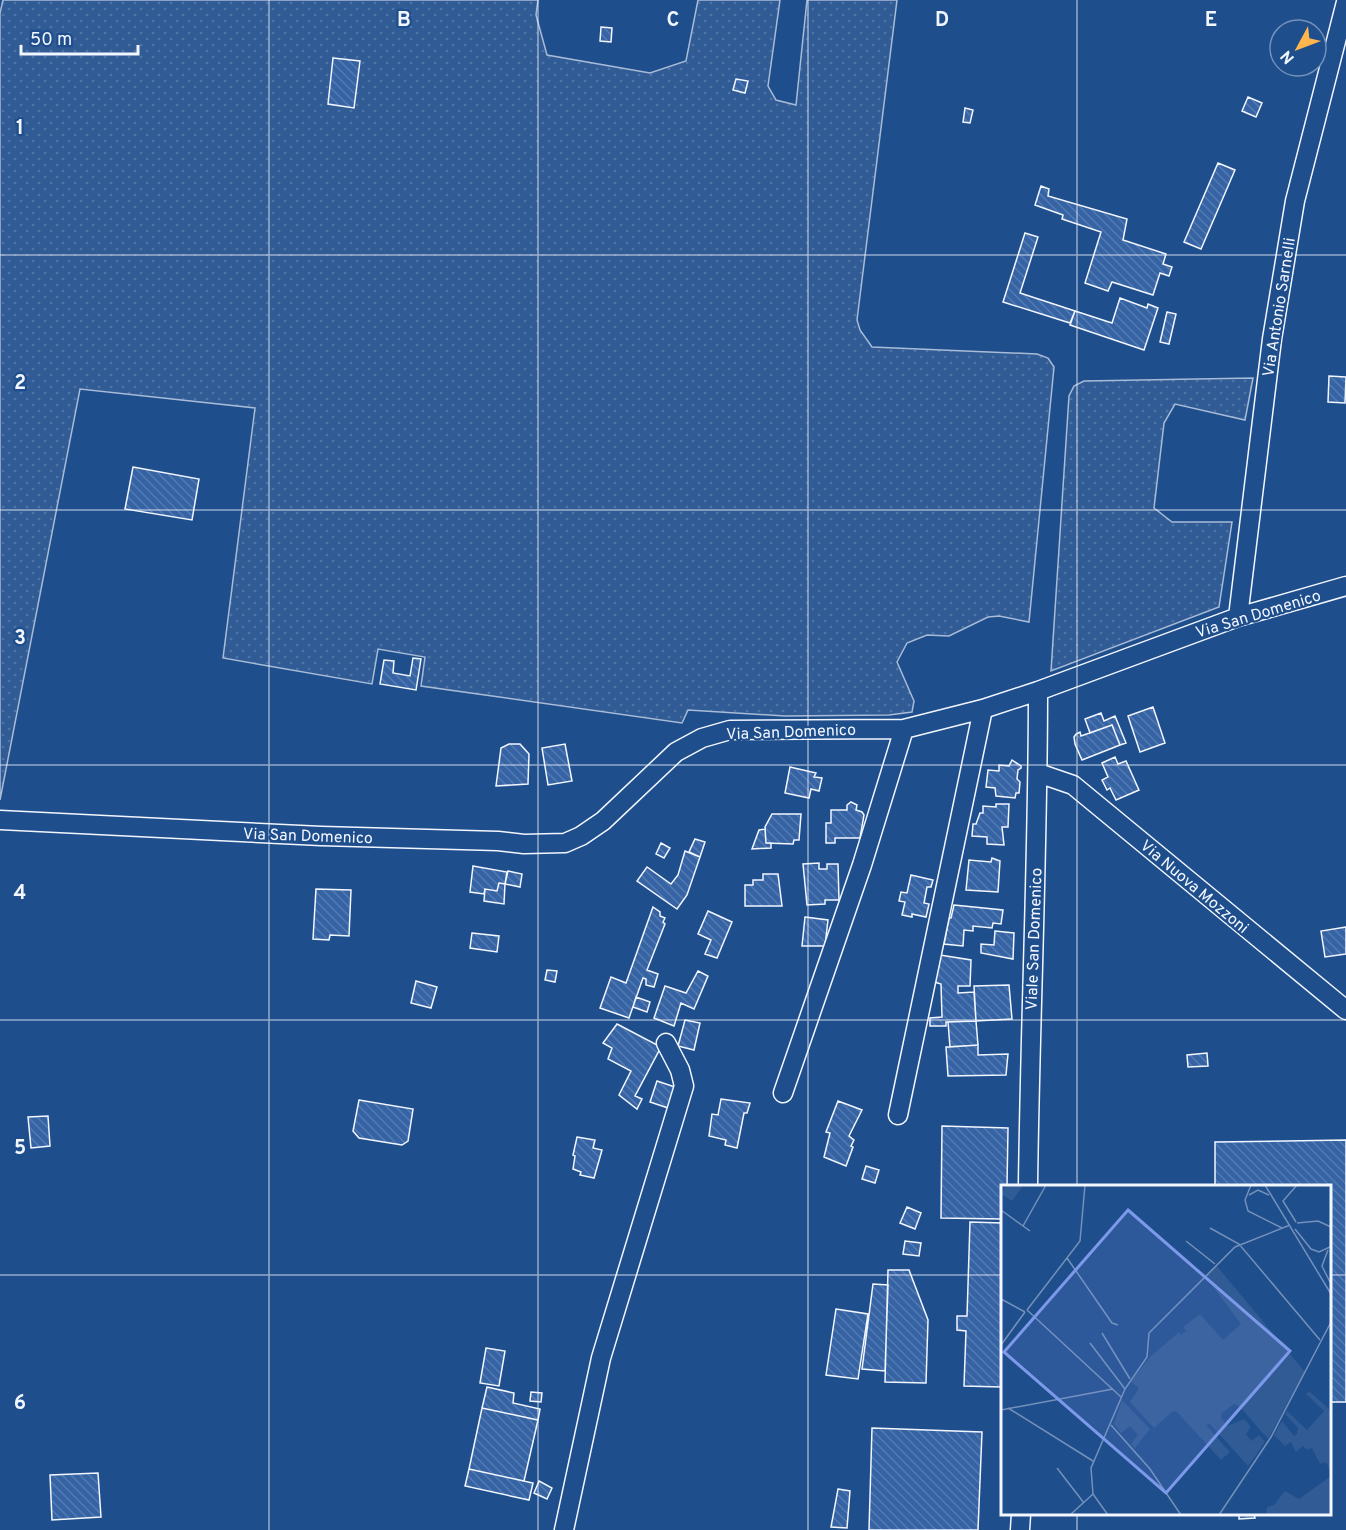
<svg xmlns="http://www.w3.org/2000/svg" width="1346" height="1530" viewBox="0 0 1346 1530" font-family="Overpass,sans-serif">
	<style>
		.grass { fill: url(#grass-dots); stroke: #a8bbd7; stroke-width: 1.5 }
		.building { fill: url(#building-back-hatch); stroke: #f2f6ff; stroke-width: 1.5 }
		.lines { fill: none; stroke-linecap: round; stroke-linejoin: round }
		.minor-casing { stroke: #f2f6ff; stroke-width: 21 }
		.minor { stroke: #1f4e8c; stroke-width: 18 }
		.grid { fill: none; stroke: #f2f6ff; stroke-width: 1.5; stroke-opacity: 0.55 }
		.labels { text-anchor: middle; stroke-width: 4.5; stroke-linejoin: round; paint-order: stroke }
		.street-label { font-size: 16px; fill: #f2f6ff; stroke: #1f4e8c }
		.inset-road { fill: none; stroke: #7391ba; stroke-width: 1.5 }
		.view { fill: #7d9aea; fill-opacity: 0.15; stroke: #7d9aea; stroke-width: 3 }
		.inset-edge { fill: none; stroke: #f2f6ff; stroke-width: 3 }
		.grid-label { font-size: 20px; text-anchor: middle; font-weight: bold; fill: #f2f6ff; stroke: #1f4e8c; stroke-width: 4.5; stroke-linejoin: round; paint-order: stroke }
	</style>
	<defs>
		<pattern id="grass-dots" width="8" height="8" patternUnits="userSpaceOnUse" patternTransform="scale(1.5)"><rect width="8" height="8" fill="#305b95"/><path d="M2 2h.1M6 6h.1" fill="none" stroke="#4e73a5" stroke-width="1.8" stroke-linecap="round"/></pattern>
		<pattern id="building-back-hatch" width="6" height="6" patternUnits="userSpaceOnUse" patternTransform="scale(1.5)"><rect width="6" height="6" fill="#3563a3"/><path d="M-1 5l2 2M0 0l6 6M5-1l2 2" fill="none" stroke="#537ab1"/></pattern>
	</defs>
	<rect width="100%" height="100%" fill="#1f4e8c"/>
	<path class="grass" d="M3,0H538L536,15L547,55L650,73L686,61L698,0H780L768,86L776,100L796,105L807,0H897L857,320L860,330L872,347L1037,354L1048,358L1054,367L1029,622L999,616L988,617L949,636L927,635L907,643L897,662L914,701L912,712L889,715L785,716L688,710L682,723L421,686L425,657L378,649L372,684L223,658L255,408L80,389L0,800V13Z
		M1253,378L1245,420L1175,404L1164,423L1154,508L1172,522H1232L1219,607L1051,671L1069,396L1074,386L1084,381Z"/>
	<path class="building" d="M601,27L612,28L611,42L600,41Z
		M333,58L360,61L354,108L328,104Z
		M736,79L748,81L745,93L733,90Z
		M1248,97L1262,103L1256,117L1242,111Z
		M965,108L973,110L970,123L963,122Z
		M1218,163L1235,170L1201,249L1184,242Z
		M1041,186L1049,189L1048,196L1127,219L1123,240L1166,254L1163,264L1172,267L1169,276L1160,273L1153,295L1112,282L1108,291L1085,283L1101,232L1062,219L1063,215L1035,205Z
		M1025,233L1038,237L1020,293L1075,311L1070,323L1003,302Z
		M1120,298L1147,308L1148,304L1158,308L1144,350L1070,325L1075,311L1112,323Z
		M1167,312L1176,314L1169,344L1160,342Z
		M1329,376L1346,377L1345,403L1328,402Z
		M133,467L199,479L192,520L125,509Z
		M413,658L421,659L416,690L380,684L384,660L394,661L393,673L410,676Z
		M1153,707L1165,743L1140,752L1128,716Z
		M1101,713L1104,721L1115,716L1126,743L1120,745L1112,725L1090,733L1085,719Z
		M1112,725L1120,745L1082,760L1075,744L1074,737L1076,734L1080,732L1081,736Z
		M509,744H520L529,754L528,784L496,786L501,748Z
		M565,744L572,781L548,785L542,748Z
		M1115,757L1118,764L1126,761L1139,790L1116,800L1110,788L1107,790L1102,780L1108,777L1102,763Z
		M1012,760L1021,766V768L1018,770L1017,779L1020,782L1019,793H1016L1015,798L996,796L995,788L986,787L988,770L999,771V765L1009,766Z
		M790,767L816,773L814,777L822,778L819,791L811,789L809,798L785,793Z
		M851,802L857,805L856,810L862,812L864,815L860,838H835V843H826V823H831V810H847V805Z
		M996,804H1009L1008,827H1002L1004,845L987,844V837L972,836L973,824H976L980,813H983V806L996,807Z
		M772,814H801L799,840H794L793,844L766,843L765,827Z
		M765,829L766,843H771V848L752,849L759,830Z
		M695,839L705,842L700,857L689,852Z
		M661,843L670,848L664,858L656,854Z
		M685,851L700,857L687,895L677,909L637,881L647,867L671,884L678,875Z
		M992,858L1000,861L998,892L966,890L969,860L991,862Z
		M819,863V869H827V864H838L839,900H825V904L807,905L803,864Z
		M473,866L507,872L505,884L499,883L497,891L485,889L484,894L470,892Z
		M508,871L522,874L520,887L505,884Z
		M763,874H778L782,906H745V885H753V880H763Z
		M911,875L933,880L931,887H927L924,903L929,904L926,917L912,914V917L902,915L905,902L899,901L901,892L907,893Z
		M499,883L505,884L504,904L484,901L485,889L497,891Z
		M316,889L351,890L349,936L330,935L329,940L313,939Z
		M954,905L1003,910L1001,924L993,923L992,928L973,926V931L964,930L963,946L944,944L949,918H951Z
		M653,907L660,912V916L665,918L663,922L665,924L647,970L658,974L654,987L646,985V979L643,978L629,1018L600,1008L611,977L626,983Z
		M708,911L732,922L717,958L705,954L711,940L698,934Z
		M805,917L828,920L825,946H802Z
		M1346,927V954L1325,957L1321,931Z
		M995,931L1014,933L1013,959L981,953V944L994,945Z
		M472,933L499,936L497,952L470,948Z
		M940,955L971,960L970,986H958V993L974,992L976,1021L946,1022V1026H930V1018L942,1017L941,984L934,982Z
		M547,970L557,971L555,982L545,980Z
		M698,971L708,976L694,1009L681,1003L674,1026L654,1018L665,986L686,993Z
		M416,981L437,987L431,1008L411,1003Z
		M1009,985L1012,1019L976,1021L974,986Z
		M636,997L650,1002L647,1012L633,1007Z
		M685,1020L700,1023L694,1050L678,1046Z
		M976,1021L978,1045L950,1047L948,1022Z
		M617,1024L661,1047L635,1096L642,1099L637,1109L619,1095L631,1071L608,1059L612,1048L603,1043Z
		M978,1045V1055L1008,1054L1006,1075L948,1076L946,1047Z
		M1207,1053L1208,1066L1188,1067L1187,1055Z
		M657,1081L675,1087L668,1108L650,1102Z
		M721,1099L750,1103L747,1113H744L737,1148L725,1145L726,1140L709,1136L712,1114L718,1115Z
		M359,1100L413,1109L408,1141L402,1145L359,1138L353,1131Z
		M838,1101L862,1110L849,1136L854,1140L851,1146L853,1147L846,1166L824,1157L830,1133L826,1132Z
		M48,1116L50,1146L31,1148L28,1117Z
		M942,1126L1008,1128L1007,1186H1002V1219L941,1218Z
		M577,1137L595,1140L593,1148L602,1150L594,1178L580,1175L581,1172L573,1169L575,1156L573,1155Z
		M1346,1140V1402H1330V1186H1215V1142Z
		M866,1166L879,1170L875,1183L862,1179Z
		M907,1207L921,1213L915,1229L900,1223Z
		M970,1222L1002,1223L1001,1387L964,1386L966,1331L957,1330V1316H967Z
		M905,1241L921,1243L919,1256L903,1254Z
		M888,1270H909L928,1320L926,1383L885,1382Z
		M873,1284L888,1285L885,1371L862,1369Z
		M836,1309L868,1314L858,1379L826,1375Z
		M486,1348L505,1351L499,1386L480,1383Z
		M487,1387L514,1393L513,1403L540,1409L538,1420L482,1408Z
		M531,1392L542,1393L541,1402L530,1401Z
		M482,1408L538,1420L524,1481L469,1469Z
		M872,1428L982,1432L978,1530H869Z
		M469,1469L533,1483L529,1500L465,1486Z
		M98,1473L101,1517L52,1520L50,1475Z
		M539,1481L552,1488L547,1499L534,1493Z
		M838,1489L850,1491L847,1528L831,1527Z
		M1239,1514H1254L1255,1518L1239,1519Z"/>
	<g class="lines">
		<defs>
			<path id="minor" d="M1238,617L1272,339L1295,201L1346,2
				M1038,773L1073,785L1346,1010
				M0,820L321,836L498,841L524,844L565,843L581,836L603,821L676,752L702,738L730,730L904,729L983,709L1038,691L1238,617L1346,586
				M783,1093L862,865L904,729
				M898,1115L983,709
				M1028,1186C1030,1021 1038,856 1038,691
				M564,1530L601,1358L684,1086L680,1070L666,1043
				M1020,1530L1021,1514"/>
		</defs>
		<use href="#minor" class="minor-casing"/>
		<use href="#minor" class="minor"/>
	</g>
	<path class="grid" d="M269,0V1530M538,0V1530M808,0V1530M1077,0V1186M0,255H1346M0,510H1346M0,765H1346M0,1020H1346M0,1275H1002M1330,1275H1346M1077,1514V1530"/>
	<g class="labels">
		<g class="street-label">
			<text transform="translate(1278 307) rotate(-81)" y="6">Via Antonio Sarnelli</text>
			<text transform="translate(1258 613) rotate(-17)" y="6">Via San Domenico</text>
			<text transform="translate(791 731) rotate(-2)" y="6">Via San Domenico</text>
			<text transform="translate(308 835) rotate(2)" y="6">Via San Domenico</text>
			<text transform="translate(1195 886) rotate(40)" y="6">Via Nuova Mozzoni</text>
			<text transform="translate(1033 939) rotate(-88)" y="6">Viale San Domenico</text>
		</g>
	</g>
	<g transform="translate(1001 1185)">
		<rect width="330" height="330" fill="#1f4e8c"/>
		<path d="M215,80L304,187L267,254L238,221L233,219L221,228L220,233L226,241L243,234L250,242L245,249L250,256L258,250L264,257L247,281L209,239L205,240L229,267L220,275L176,227L172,226L153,243L129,217L138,203L130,197L132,194L150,171L178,147L180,150L185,146L182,142L199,129L222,155L240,139L204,91ZM308,206L330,226V287L325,277L319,279L311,263L306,265L302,261L295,267L290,257L284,261L273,250L281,236L293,251L296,249L297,243L284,229L286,226L306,245L323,226L305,209ZM121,215L149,244L134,263L130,259L137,250L129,241L120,248L113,239ZM330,291V330H265L266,322L273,320L284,306L298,314Z" fill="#305b95"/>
		<path d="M6,0L22,1L11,16L0,9Z" fill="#305b95"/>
		<path class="inset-road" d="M250,0L244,15L247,26L281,43M264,0L330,109M248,10L257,5L268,10M0,25L29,46M295,37L282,16L296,0M296,38L317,36L330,42M22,41L45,0M209,43L238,59L319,155M294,44L310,64L318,67L329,62M185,56L214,79M327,65L321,81L330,99M66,73L111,138L117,140M0,114L24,127M26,125L79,56L84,0M26,125L120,212M101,148L129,194M89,158L124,204M0,160L24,127M7,223L92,276M0,225L112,204M110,240L149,284L180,330M56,283L83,318M92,309L90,283L124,204L146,172L148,148L234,62L289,40M92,309L107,330M69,330L92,309M218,330L270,252L330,137"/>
		<path class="view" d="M127,25L289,166L165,308L3,167Z"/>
		<rect width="330" height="330" class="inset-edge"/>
	</g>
	<g class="grid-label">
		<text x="404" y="26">B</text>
		<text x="673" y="26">C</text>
		<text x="942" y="26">D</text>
		<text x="1211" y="26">E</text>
		<text x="20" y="134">1</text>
		<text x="20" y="389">2</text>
		<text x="20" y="644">3</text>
		<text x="20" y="899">4</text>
		<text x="20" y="1154">5</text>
		<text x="20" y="1409">6</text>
	</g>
	<g transform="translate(1298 48) rotate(229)"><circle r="28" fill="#1f4e8c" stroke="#7391ba" stroke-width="1.5"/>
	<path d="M0-4.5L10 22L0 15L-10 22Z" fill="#ffb74d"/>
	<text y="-9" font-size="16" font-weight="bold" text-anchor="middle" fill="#f2f6ff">N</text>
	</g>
	<path d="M21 45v9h117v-9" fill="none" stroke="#f2f6ff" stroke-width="3"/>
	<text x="30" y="45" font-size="18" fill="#f2f6ff" stroke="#1f4e8c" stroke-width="4.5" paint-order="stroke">50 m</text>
</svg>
